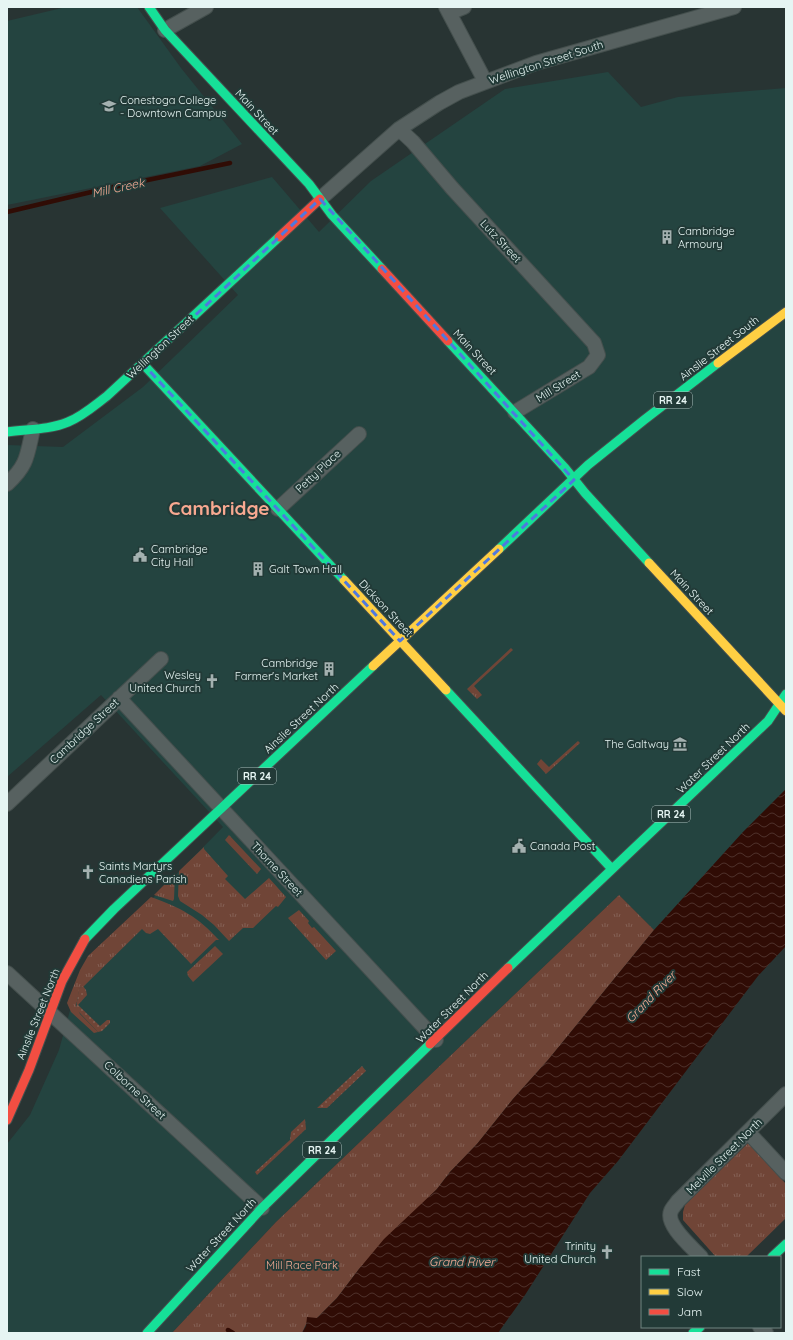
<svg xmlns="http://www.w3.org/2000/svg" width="793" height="1340" viewBox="0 0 793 1340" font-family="Quicksand,sans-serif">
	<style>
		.built { fill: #244440 }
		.grass { fill: url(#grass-tufts) }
		.garden { fill: url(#garden-dots) }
		.water { fill: url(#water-waves) }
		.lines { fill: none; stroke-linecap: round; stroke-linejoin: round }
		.stream { stroke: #300c05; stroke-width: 4.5 }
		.street-casing { stroke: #444f4d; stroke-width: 16 }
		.fast-casing { stroke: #444f4d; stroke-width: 11 }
		.slow-casing { stroke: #444f4d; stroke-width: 11 }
		.jam-casing { stroke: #444f4d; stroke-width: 11 }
		.street { stroke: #576160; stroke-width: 14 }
		.fast { stroke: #16e098; stroke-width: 9 }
		.slow { stroke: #ffcf43; stroke-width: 9 }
		.jam { stroke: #f24e42; stroke-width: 9 }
		.marked { fill: none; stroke: #4f78df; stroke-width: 3; stroke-dasharray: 8 5; stroke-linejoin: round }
		.labels { text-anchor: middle; stroke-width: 4; stroke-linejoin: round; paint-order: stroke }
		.shield { fill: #223a37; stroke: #abbdbb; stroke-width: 1 }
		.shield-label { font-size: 10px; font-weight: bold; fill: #e6f5f3 }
		.street-label { font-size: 11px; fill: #e6f5f3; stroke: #223a37 }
		.poi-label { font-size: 11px; fill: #e6f5f3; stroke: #223a37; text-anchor: start }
		.park-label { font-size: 11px; fill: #f6ab94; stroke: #223a37 }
		.water-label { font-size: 12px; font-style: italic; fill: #faaf98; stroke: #223a37 }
		.town-label { font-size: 19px; font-weight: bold; fill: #f8a991; stroke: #223a37 }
	</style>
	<defs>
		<pattern id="grass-tufts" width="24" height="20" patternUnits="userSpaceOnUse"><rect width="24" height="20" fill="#704537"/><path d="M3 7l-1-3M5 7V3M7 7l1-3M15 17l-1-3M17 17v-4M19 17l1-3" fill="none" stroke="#846054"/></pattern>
		<pattern id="garden-dots" width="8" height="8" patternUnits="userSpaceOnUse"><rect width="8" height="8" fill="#704537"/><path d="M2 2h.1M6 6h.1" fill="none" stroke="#846054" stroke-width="1.8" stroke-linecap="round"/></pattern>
		<pattern id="water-waves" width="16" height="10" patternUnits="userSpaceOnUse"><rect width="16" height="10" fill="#300c05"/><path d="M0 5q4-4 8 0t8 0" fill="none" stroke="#4e302a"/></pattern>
	</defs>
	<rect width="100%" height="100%" fill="#283433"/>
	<path class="built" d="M62,7H137L181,68L242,144L200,166L7,205V21L62,8Z
		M608,72L641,107L678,97L786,88V789L743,832L654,930L619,895L276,1222L172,1333H7V1144L30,1115L59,1050L79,978L145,906L223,827L101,695L7,777V445L63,447L143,387L238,295L160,208L272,177L319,232L371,181L505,89Z"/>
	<path class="grass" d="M511,648L513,650L474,686L482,695L477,699L467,689Z
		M578,741L580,743L546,774L537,764L541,759L549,767Z
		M229,835L261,869L257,874L225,840Z
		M204,847V849L228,876L225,879L245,899L269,878L286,897L278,907L276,906L253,928H243L229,941L214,925L202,915L180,901L178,896L179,871Z
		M175,874L174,899L173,901L154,895Z
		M619,895L654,930L548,1060L513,1099L477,1144L450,1172L437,1189L359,1269L337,1298L317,1318L307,1322L302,1333H172L276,1222Z
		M151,897C181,908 197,916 219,940H216L191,964L158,929L150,934L146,933L142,929L83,987L80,988C78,993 78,999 76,1005L80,1014L98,1032L94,1033L71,1012L67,1003L80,970L88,956Z
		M299,910L309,921L308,923L312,928L314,927L336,951L326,960L288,918Z
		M215,946L223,954L193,982L188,976L187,972Z
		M748,1143L786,1184V1218L746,1257H716L683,1220V1212L685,1205Z"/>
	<path class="garden" d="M83,986L86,990L87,995L78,1005L100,1026L107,1020H110V1023L102,1031L98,1032L77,1010C76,1004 78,996 79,989Z
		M362,1066L366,1071L327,1108H317Z
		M305,1119L306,1129L257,1175L255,1172L290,1140L291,1132Z"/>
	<path class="water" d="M786,789V946L758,976L618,1161L590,1193L525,1295L498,1333H302L306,1326L307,1317L317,1318L337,1298L359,1269L384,1239L437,1189L450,1172L477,1144L513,1099L548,1060L654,930L743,832Z"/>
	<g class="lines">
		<path class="stream" d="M7,212L104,189L230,163
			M228,1330L233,1333"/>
		<defs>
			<path id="street" d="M446,7L485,81
				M449,13L464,7
				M165,30L206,7
				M399,129L413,142L452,188L594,343L598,355L589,367L515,412
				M320,199L399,129L439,103L459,92L536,63L734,7
				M7,484C28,465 27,455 33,429
				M278,509L359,434
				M119,698L436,1040
				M7,804L161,659
				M7,973L262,1208
				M748,1132L786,1173
				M701,1257C692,1247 665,1225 671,1211C672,1208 676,1204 678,1201L786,1094
				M760,1327L766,1333"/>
			<path id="fast" d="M149,7L165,30L309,184L332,215L382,269
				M448,341L565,468L585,493L649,563
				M143,364L344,580
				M7,432C27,429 49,430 68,422C83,416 95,405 107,396L279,237
				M499,549L588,465L644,420L718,363
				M446,690L612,869
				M85,939L114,909L373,666
				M508,968L768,721L786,694
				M772,1257L786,1244
				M147,1333L262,1208L430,1044
				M693,1333L700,1327"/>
			<path id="slow" d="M718,363L786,312
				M649,563L786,711
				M344,580L446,690
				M373,666L499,549"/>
			<path id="jam" d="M279,237L320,199
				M382,269L448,341
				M430,1044L508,968
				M7,1120L29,1070L62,981L85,939"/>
		</defs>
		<use href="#street" class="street-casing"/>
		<use href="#fast" class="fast-casing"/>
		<use href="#slow" class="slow-casing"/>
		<use href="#jam" class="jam-casing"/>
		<use href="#street" class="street"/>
		<use href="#fast" class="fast"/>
		<use href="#slow" class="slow"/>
		<use href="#jam" class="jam"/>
	</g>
	<path class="marked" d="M320,199L574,480L400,641L143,364Z"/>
	<defs>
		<symbol id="university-bare" viewBox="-9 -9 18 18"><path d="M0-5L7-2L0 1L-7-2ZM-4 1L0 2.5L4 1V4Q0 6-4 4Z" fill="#a4b1b0" stroke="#223a37" stroke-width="2.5" paint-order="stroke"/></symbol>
		<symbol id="building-bare" viewBox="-9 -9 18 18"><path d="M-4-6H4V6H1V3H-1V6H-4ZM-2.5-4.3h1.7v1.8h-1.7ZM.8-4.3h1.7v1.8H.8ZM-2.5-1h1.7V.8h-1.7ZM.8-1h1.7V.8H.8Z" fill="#a4b1b0" stroke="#223a37" stroke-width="2.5" paint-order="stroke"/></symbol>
		<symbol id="civic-bare" viewBox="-9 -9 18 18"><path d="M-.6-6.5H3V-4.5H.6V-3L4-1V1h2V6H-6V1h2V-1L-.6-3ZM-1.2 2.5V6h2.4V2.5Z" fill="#a4b1b0" stroke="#223a37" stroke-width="2.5" paint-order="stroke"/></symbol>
		<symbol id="church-bare" viewBox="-9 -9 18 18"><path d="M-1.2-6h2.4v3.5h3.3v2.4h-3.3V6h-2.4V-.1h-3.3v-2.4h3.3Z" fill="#a4b1b0" stroke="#223a37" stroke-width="2.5" paint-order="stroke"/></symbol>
		<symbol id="museum-bare" viewBox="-9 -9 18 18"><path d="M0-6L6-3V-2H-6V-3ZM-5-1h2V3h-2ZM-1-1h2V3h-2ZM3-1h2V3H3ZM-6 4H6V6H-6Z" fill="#a4b1b0" stroke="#223a37" stroke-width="2.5" paint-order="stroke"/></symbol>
	</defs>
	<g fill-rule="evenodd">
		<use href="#university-bare" x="99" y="96" width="20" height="20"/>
		<use href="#building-bare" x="657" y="227" width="20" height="20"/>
		<use href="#civic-bare" x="130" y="545" width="20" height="20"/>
		<use href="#building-bare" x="248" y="559" width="20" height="20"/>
		<use href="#building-bare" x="319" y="659" width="20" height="20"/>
		<use href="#church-bare" x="202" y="671" width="20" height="20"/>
		<use href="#museum-bare" x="670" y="734" width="20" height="20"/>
		<use href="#civic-bare" x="509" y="836" width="20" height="20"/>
		<use href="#church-bare" x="78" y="862" width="20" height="20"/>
		<use href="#church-bare" x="597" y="1242" width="20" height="20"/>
	</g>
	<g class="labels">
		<g class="shield">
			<rect x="654" y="392" width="38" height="16" rx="3"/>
			<rect x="238" y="768" width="38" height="16" rx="3"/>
			<rect x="652" y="806" width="38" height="16" rx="3"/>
			<rect x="303" y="1142" width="38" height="16" rx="3"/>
		</g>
		<g class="shield-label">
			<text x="673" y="404">RR 24</text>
			<text x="257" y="780">RR 24</text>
			<text x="671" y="818">RR 24</text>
			<text x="322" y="1154">RR 24</text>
		</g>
		<g class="street-label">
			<text transform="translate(546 62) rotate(-18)" y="4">Wellington Street South</text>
			<text transform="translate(257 112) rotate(47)" y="4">Main Street</text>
			<text transform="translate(501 241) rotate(47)" y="4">Lutz Street</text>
			<text transform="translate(160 347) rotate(-43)" y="4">Wellington Street</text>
			<text transform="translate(719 348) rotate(-38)" y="4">Ainslie Street South</text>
			<text transform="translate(475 352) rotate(47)" y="4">Main Street</text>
			<text transform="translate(558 386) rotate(-32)" y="4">Mill Street</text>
			<text transform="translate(318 471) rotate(-43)" y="4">Petty Place</text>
			<text transform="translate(692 592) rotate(47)" y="4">Main Street</text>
			<text transform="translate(386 608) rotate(47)" y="4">Dickson Street</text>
			<text transform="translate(301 718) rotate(-43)" y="4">Ainslie Street North</text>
			<text transform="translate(84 731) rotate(-43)" y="4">Cambridge Street</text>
			<text transform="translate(713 758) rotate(-44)" y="4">Water Street North</text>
			<text transform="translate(277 869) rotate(47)" y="4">Thorne Street</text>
			<text transform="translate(452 1007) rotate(-45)" y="4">Water Street North</text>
			<text transform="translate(38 1014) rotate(-68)" y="4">Ainslie Street North</text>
			<text transform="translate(135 1090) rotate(43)" y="4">Colborne Street</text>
			<text transform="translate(724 1156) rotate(-45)" y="4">Melville Street North</text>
			<text transform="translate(221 1235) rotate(-47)" y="4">Water Street North</text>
		</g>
		<g class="poi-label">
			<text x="120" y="104">Conestoga College<tspan x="120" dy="13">- Downtown Campus</tspan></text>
			<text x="678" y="235">Cambridge<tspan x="678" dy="13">Armoury</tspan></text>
			<text x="151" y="553">Cambridge<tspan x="151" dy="13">City Hall</tspan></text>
			<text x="269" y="573">Galt Town Hall</text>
			<text x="318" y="667" text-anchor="end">Cambridge<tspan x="318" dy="13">Farmer's Market</tspan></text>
			<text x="201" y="679" text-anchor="end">Wesley<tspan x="201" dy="13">United Church</tspan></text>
			<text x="669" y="748" text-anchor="end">The Galtway</text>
			<text x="530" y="850">Canada Post</text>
			<text x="99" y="870">Saints Martyrs<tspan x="99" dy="13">Canadiens Parish</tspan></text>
			<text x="596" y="1250" text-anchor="end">Trinity<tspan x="596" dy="13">United Church</tspan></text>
		</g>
		<g class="park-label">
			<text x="302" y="1269">Mill Race Park</text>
		</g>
		<g class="water-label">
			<text transform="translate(118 188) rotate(-12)" y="4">Mill Creek</text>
			<text transform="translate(651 997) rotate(-46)" y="4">Grand River</text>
			<text x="462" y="1266">Grand River</text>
		</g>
		<g class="town-label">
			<text x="219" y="515">Cambridge</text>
		</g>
	</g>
	<rect width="793" height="1340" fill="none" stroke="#e6f5f3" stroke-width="16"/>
	<rect x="641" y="1256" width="140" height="72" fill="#223a37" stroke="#708582"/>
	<rect x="649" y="1269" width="20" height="6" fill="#16e098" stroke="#708582"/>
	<text x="677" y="1276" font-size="12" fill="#e6f5f3">Fast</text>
	<rect x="649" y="1289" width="20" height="6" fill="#ffcf43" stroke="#708582"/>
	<text x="677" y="1296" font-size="12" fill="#e6f5f3">Slow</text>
	<rect x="649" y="1309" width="20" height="6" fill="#f24e42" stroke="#708582"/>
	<text x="677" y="1316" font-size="12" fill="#e6f5f3">Jam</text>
</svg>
